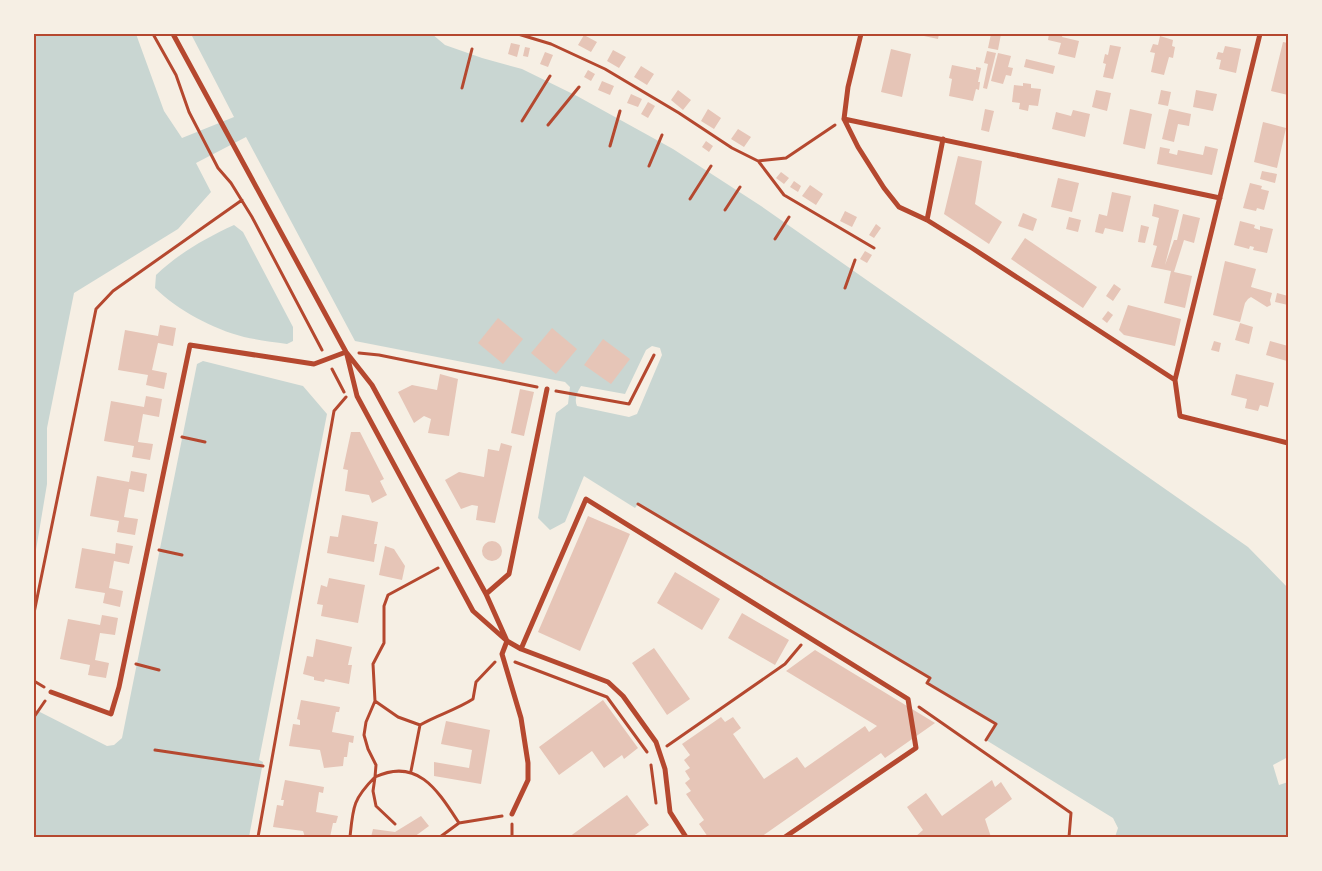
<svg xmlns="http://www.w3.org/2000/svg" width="1322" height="871" viewBox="0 0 1322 871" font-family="Barlow,sans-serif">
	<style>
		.water { fill: #c9d6d2; fill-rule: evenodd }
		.building { fill: #e6c5b7 }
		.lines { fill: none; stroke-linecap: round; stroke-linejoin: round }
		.path { stroke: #b5482f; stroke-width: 3 }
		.minor { stroke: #b5482f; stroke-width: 5 }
		.neatline { fill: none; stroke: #b5482f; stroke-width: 2 }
	</style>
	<rect width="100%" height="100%" fill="#f6efe4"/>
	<path class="water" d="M34,34H136L164,111L182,138L234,117L191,34H432L445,45L482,58L522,69L577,96L673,149L761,206L1248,547L1288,588V757L1273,765L1279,785L1288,782V837H1115L1118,828L1113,818L986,740L996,724L927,683L930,679L638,504L635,508L584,476L565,522L550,530L538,518L556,413L568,404L570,387L565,382L355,341L246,137L196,163L211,192L178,229L74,293L47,428V484L34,562ZM652,346L660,348L662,355L637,414L629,417L577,406C574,400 577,392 581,386L625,394L646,350Z
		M234,225L243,232L293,327V341L287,344C272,342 258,340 244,337C213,329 177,310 155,288L156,275C179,253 206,238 234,225Z
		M203,361L303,386L327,414L259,760L263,762L249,837H34V709L107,746L114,745L122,738L197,364Z"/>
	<path class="building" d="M924,34H939L938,39L924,36Z
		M991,34H1001L998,50L988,48Z
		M1049,34H1063L1062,37L1079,41L1075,58L1058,54L1061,43L1048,40Z
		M584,35L597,42L591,52L578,45Z
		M1160,36L1173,40L1172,46L1175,47L1173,58L1169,57L1164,75L1151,72L1155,53L1150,52L1153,44L1158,45Z
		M1283,42L1288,43V95L1271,91Z
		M511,43L520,45L517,57L508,54Z
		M1110,45L1121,47L1113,79L1103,77L1106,64L1103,63L1105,54L1108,55Z
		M1225,46L1241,49L1236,73L1219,69L1221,60L1216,59L1218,52L1223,53Z
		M525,47L530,48L528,57L523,56Z
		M891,49L911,54L902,97L881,92Z
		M613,50L626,57L619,68L607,61Z
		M987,51L996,53L987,89L983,88L988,64L984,63Z
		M545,52L553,55L548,67L540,64Z
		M998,53L1011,56L1008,67L1013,68L1011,76L1006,75L1003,84L991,81Z
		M1026,59L1055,66L1053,74L1024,67Z
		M952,65L976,70V67L981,68L978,82H980L979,90L976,89L973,101L949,96L952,79L949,78Z
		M641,66L654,74L647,85L634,77Z
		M588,70L595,74L591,81L584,77Z
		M602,81L614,86L610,95L598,90Z
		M1023,83L1031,84V88L1041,89L1038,106L1029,105L1028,111L1019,109L1020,103L1012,102L1014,85L1023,86Z
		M678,90L691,100L683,110L671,100Z
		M1096,90L1111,93L1107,111L1092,107Z
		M1161,90L1171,92L1168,106L1158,104Z
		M1196,90L1217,94L1213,111L1193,107Z
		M631,94L642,99L638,107L627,103Z
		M648,102L655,106L648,118L641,114Z
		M708,109L721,118L714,129L701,121Z
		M985,109L994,111L989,132L981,130Z
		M1130,109L1152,114L1145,149L1123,144Z
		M1169,109L1191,114L1189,126L1178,124L1174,142L1162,139Z
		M1073,110L1090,114L1085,137L1052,129L1056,112L1071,116Z
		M1263,122L1286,128L1277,168L1254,162Z
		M738,129L751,137L744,147L731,139Z
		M706,141L713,146L709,152L702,147Z
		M1205,146L1218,149L1212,175L1157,164L1160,147L1170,149L1169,153L1177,155L1178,150L1203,155Z
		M958,156L982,161L975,204L1002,222L989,244L944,214Z
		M1262,171L1277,174L1275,183L1260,179Z
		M781,172L789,178L784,184L776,178Z
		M1058,178L1079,183L1072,212L1051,207Z
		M794,181L801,186L798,192L790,187Z
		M1250,183L1262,186L1261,189L1269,191L1264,210L1257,208L1256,211L1243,208Z
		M810,185L823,194L816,205L802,196Z
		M1112,192L1131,196L1123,232L1105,228L1103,234L1095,232L1099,214L1107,216Z
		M1154,204L1179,210L1165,265L1174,240H1177L1183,214L1200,218L1194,243L1184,240L1174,272L1192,276L1185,308L1164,303L1171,271L1151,267L1157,246L1153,245L1159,218L1152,216Z
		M845,211L857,217L852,227L840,221Z
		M1023,213L1037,219L1033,231L1018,226Z
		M1069,217L1081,220L1078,232L1066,229Z
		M1240,221L1255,225L1254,228L1260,230V226L1273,229L1267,253L1253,250L1254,247L1250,246L1249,249L1234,245Z
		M876,224L881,228L874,238L869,235Z
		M1141,225L1149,227L1145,243L1138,242Z
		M1025,238L1097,287L1083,308L1011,259Z
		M865,251L872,255L867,263L860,259Z
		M1225,261L1256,269L1251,287L1272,293L1270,300L1271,305L1267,307L1251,297L1248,299L1245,303L1240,322L1213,315Z
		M1114,284L1121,289L1113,301L1106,296Z
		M1277,293L1288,296V305L1275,302Z
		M1128,305L1181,319L1175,346L1124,335L1119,330Z
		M1108,311L1113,315L1107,323L1102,319Z
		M498,318L523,339L503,364L478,343Z
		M1240,323L1253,327L1249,344L1235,340Z
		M160,325L176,328L173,346L158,343L152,370L167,373L164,389L146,385L148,375L118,370L125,330L158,336Z
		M552,328L577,349L556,374L531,353Z
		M603,339L630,359L611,384L584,365Z
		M1214,341L1221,343L1219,352L1211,350Z
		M1270,341L1288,346V367H1286L1287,361L1266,355Z
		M440,374L458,379L449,436L428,433L431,419L424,416L414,423L398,392L412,385L437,390Z
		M1236,374L1274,383L1268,407L1260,405L1258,411L1245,408L1247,399L1231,395Z
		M520,389L534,392L524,436L511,433Z
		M146,396L162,399L159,417L143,414L138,442L153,444L150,460L132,457L134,446L104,441L111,401L144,407Z
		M351,432H360L384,479L380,481L387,495L372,503L369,495L345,491L348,470L343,469Z
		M501,443L512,446L495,523L476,520L478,506L472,505L461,509L445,480L459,472L484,477L488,449L499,451Z
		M131,471L147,474L144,492L129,489L124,517L138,519L135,535L117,532L119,521L90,516L97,476L129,482Z
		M342,515L378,522L374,544H377L374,562L327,553L330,536L338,537Z
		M588,516L630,534L580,651L538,632Z
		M482 551a10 10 0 1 1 20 0a10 10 0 1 1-20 0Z
		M116,543L133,546L129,564L114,561L109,588L123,591L120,607L103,603L105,593L75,588L82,548L115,554Z
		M385,546L394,549L405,566L402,580L379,575Z
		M675,572L720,599L702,630L657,603Z
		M329,578L365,585L358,623L321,616L323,605L317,604L321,585L327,587Z
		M742,613L789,640L775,665L728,638Z
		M102,615L118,618L115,635L100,633L95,660L109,663L106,678L88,675L90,665L60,659L68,619L100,625Z
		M316,639L352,647L348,665H352L349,684L325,679L324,682L314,680V677L303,674L307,656L313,657Z
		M654,648L690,699L667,715L632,663Z
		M815,650L935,723L885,758L881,753L761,837H708L699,824L704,820L686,794L691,791L685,783L690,779L685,771L690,768L684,760L690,755L682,744L721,717L725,722L733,717L741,728L733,734L764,779L797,757L805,768L865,726L869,732L877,726L786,671Z
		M301,700L340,707L339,712H336L332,732L354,736L353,743L349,742L347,757H344L343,766L324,768L320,750L289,746L293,724L300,725V720L297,719Z
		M603,700L638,748L624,759L622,755L604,768L592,751L559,775L539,747Z
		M446,721L490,730L481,784L434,776V762L469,768L472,750L441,744Z
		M285,780L324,787L323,793L319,792L316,812L338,816L336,823H333L330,837H305L303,831L273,827L277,805L283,806L284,800H281Z
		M992,780L995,787L1001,782L1012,799L985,819L991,837H915L923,830L907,807L926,793L942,816Z
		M627,795L649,825L632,837H569Z
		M421,816L429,826L414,837H371L373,829L395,832Z"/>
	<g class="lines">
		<path class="path" d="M153,34L176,75L189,112L218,168L231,183L252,217L322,350
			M518,34L551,44L605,69L679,113L732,148L758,161L786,158L835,125
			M462,88L472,49
			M522,121L550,76
			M548,125L579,87
			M610,146L620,111
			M759,162L784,195L874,248
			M649,166L662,135
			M690,199L711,166
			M725,210L740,187
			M775,239L789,217
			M845,288L855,260
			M359,353L379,355L537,387
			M332,369L344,392
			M556,391L629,404L654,355
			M182,437L205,442
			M638,504L930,678L927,683L996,724L986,740
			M159,550L182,555
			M34,613L96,309L113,291L242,200
			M515,662L607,697L647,752
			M136,664L159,670
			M34,681L44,687
			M375,701L398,717L420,725C437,715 456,710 473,699L476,682L495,662
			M919,707L1071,813L1069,837
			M34,717L45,701
			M667,746L785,664L801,645
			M155,750L263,766
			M651,765L656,803
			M411,771L420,725
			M395,824L376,806L373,791L375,777C418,757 438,791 459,823
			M258,837L334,411L346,397
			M350,837C353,807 353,799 375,777L376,765L368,749L364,735L366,722L375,701L373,664L384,643V606L388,595L438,568
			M440,837L459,823L502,816
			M512,837V824"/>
		<path class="minor" d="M173,34L346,352L372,385L486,594L507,641
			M1260,34L1175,380L1180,416L1288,443
			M844,119L858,147L884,188L899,207L927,220L972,248L1175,380
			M844,119L1220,198
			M844,119L848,87L861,34
			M927,220L943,139
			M347,355L357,396L473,611L507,641L521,649L608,682L623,696L656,742L665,769L670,812L686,837
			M486,594L509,574L547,389
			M507,641L502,654L521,718L528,763V780L512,814
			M521,649L586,499L908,699L916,748L785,837
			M51,692L111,714L119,687L190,345L314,364L346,352"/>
	</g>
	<rect width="1322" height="871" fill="none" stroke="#f6efe4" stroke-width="70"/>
	<rect x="35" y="35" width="1252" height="801" class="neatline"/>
</svg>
